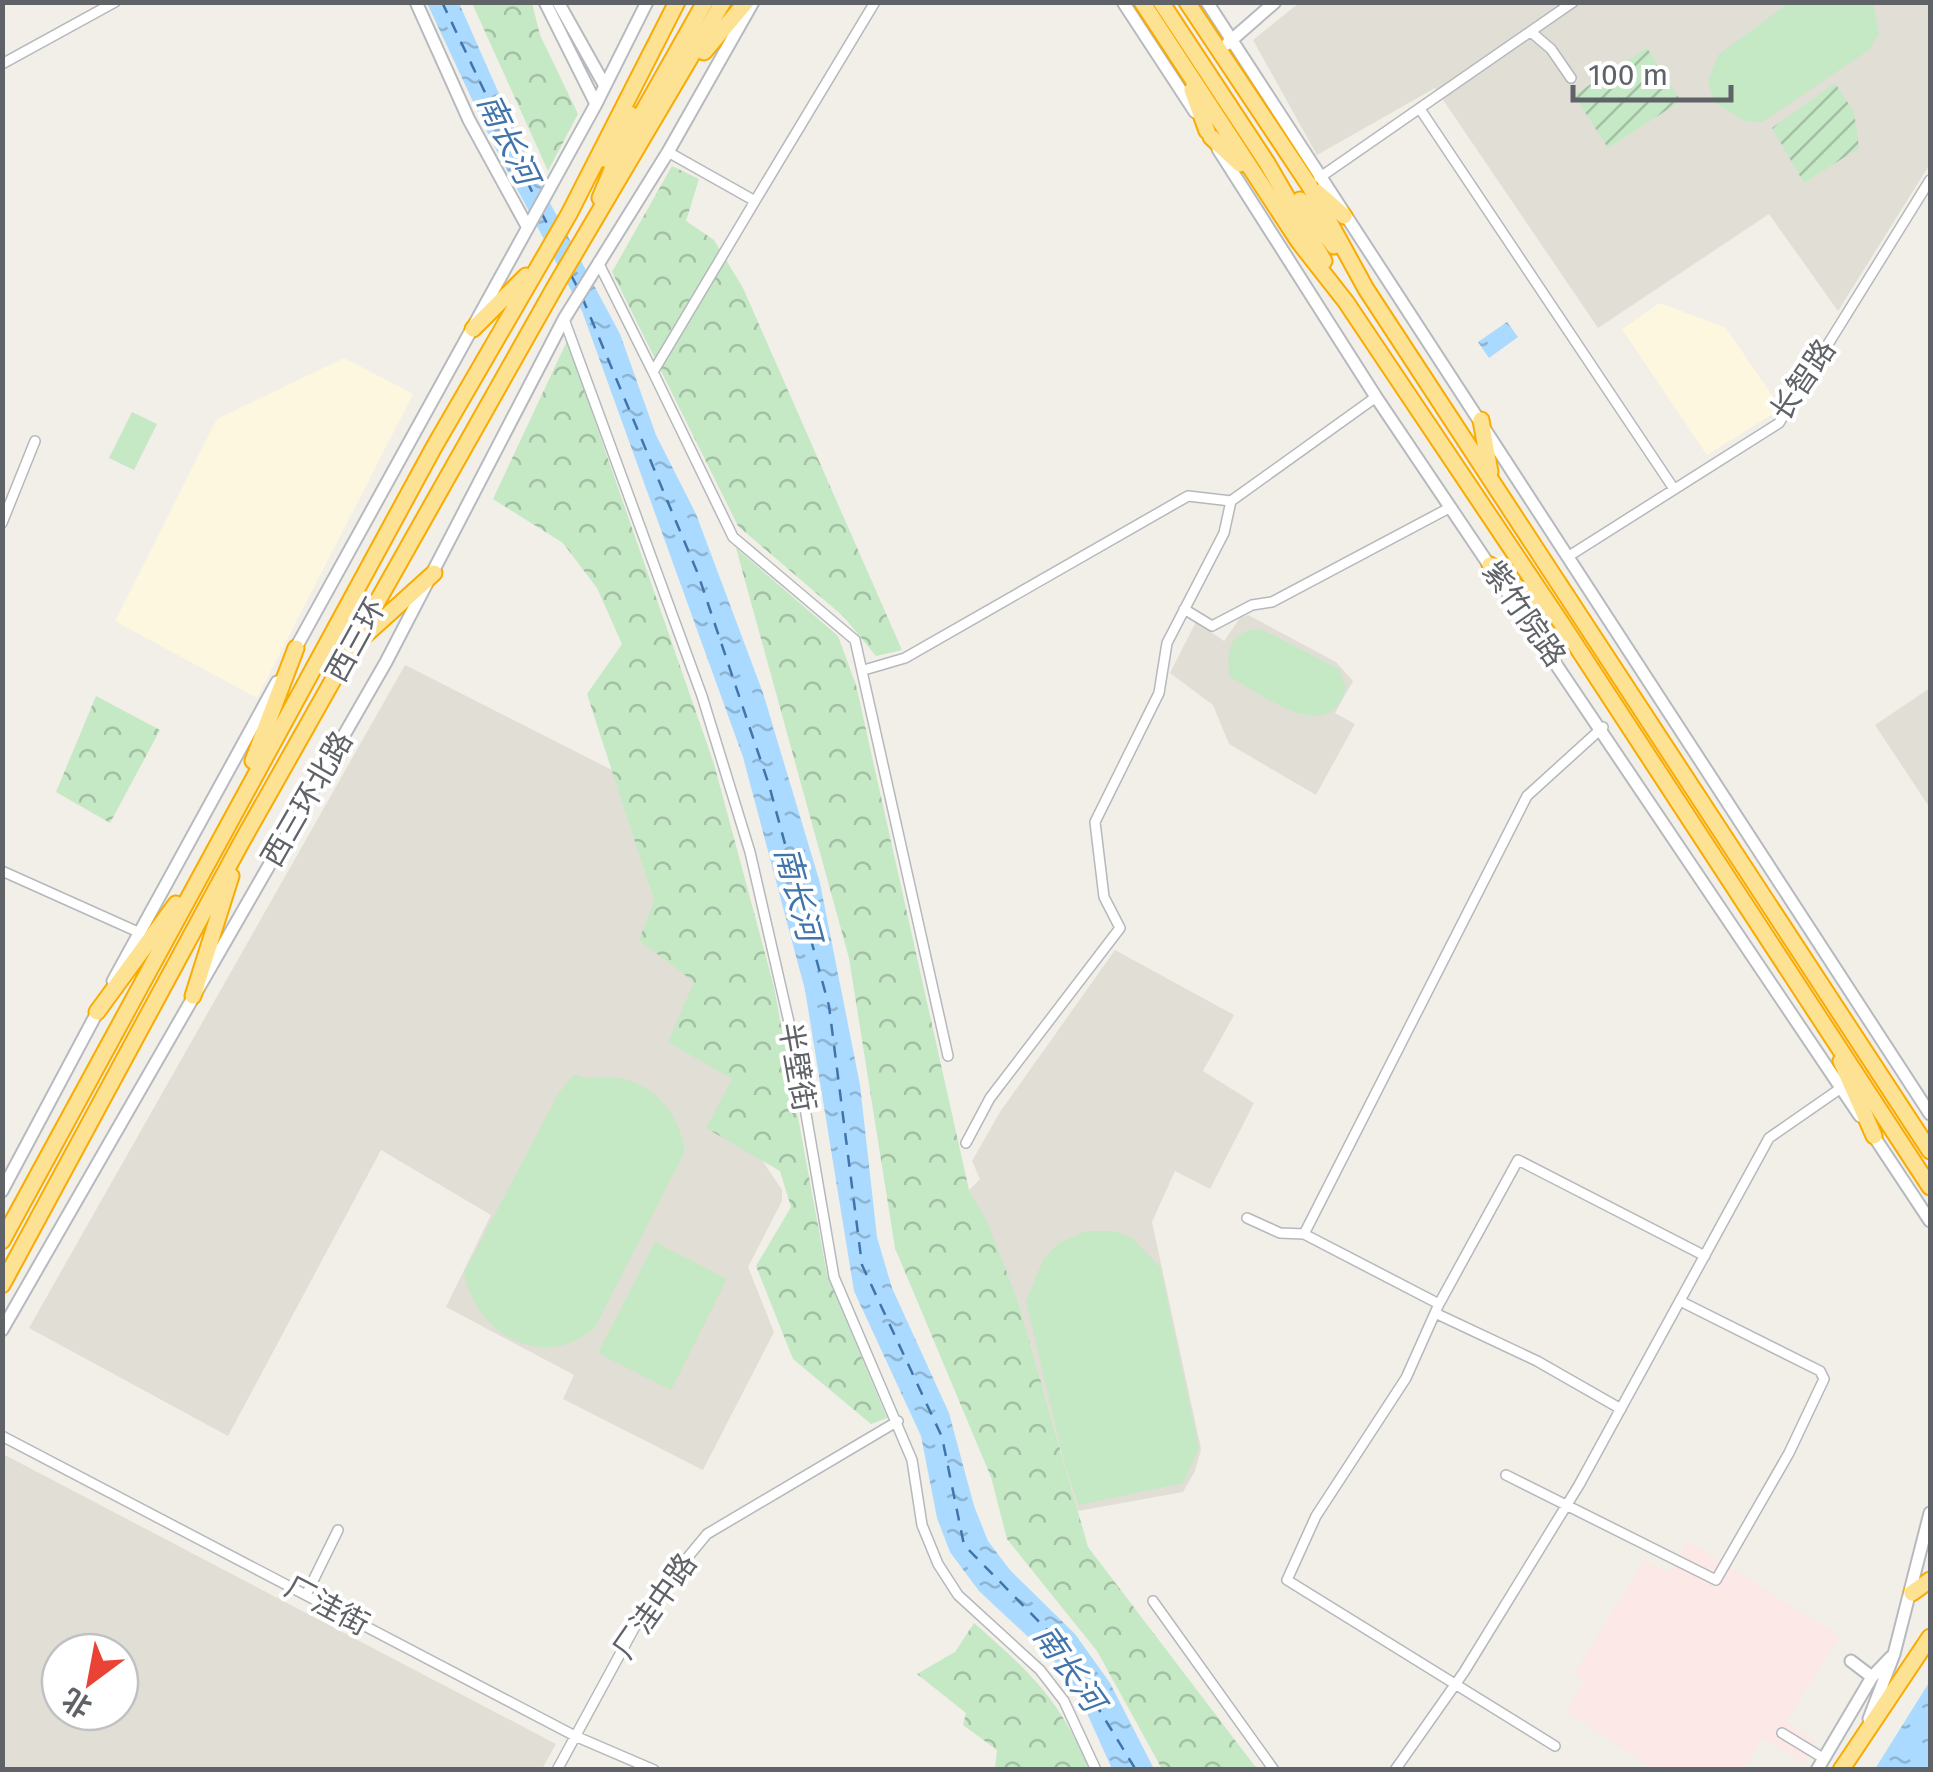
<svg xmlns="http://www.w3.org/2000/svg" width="1933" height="1772" viewBox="0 0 1933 1772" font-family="'Fira Sans','Noto Sans SC',sans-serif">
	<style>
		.commercial { fill: #fef7e0 }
		.education { fill: #e1ded6; fill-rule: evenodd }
		.medical { fill: #fce8e6 }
		.park { fill: url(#park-crowns) }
		.garden { fill: url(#garden-furrows) }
		.pitch { fill: #c5e8c5 }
		.water { fill: url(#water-ripples) }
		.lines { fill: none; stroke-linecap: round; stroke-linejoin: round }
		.ferry { stroke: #4174aa; stroke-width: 2.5; stroke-dasharray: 12 10; stroke-linecap: butt }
		.street-casing { stroke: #b5b8bc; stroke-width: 12 }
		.secondary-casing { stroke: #b6babf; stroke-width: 15 }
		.highway-casing { stroke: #f9ab00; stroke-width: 19 }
		.street { stroke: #fff; stroke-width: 9 }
		.secondary { stroke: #fff; stroke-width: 11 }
		.highway { stroke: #fde293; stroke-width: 15 }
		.labels { text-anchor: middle; stroke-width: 8; stroke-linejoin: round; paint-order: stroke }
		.street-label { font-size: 30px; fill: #5f6368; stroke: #fff }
		.water-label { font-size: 32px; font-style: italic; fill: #4174aa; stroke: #fff }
	</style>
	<defs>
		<pattern id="park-crowns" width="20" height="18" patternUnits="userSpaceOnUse" patternTransform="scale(2.5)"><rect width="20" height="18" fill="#c5e8c5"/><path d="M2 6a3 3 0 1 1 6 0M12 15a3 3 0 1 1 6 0" fill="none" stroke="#a3c0a4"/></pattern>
		<pattern id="garden-furrows" width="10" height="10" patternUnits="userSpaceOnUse" patternTransform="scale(2.5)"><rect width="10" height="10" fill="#c5e8c5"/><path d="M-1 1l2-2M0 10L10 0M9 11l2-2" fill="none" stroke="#a3c0a4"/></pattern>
		<pattern id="water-ripples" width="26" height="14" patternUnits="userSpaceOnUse" patternTransform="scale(2.5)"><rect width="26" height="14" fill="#aadaff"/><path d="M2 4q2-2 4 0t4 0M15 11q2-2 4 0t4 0" fill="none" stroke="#8eb4d2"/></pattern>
	</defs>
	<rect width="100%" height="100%" fill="#f1efe8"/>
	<path class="commercial" d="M1660,303L1726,328L1781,409L1707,455L1622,329Z
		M344,358L413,394L257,698L115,621L217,419Z"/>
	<path class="education" d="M1299,3H1930V164L1838,311L1769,214L1598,328L1435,88L1317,155L1253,40Z
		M1248,615L1336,662L1353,681L1335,713L1355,724L1316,795L1229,744L1213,705L1170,673L1196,622L1224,641L1240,618Z
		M405,665L612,770L654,901L694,982L732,1079L746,1150L762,1160L782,1190V1201L748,1267L774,1332L703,1470L563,1399L574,1375L446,1307L491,1215L381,1150L228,1436L29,1328Z
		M1930,688V808L1875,725Z
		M1115,950L1234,1015L1203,1071L1254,1103L1210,1189L1175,1171L1152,1222L1201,1449L1195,1471L1183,1492L1078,1511L1018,1301L969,1190L980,1179L972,1161L1000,1112Z
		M3,1454L556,1744L542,1769H3ZM60,1652H120V1712H60Z"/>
	<path class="medical" d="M1688,1541L1840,1636L1786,1722L1817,1742L1804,1763L1763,1738L1743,1769H1654L1566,1711L1585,1680L1574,1673L1645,1559L1668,1573Z"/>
	<path class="park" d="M472,3H532L540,35L578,114L548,171Z
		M672,166L699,179L686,221L714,240L743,288L902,650L876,656L844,617L738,526L612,272Z
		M567,341L714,764L774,987L827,1275L887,1418L871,1424L793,1359L756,1266L791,1207L780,1171L706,1128L732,1079L668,1042L694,982L639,940L654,901L587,694L622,644L597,588L563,543L493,499Z
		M736,548L838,636L856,685L969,1190L987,1222L1018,1301L1088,1547L1257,1769H1162L1097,1651L1007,1539L991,1477L895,1248L849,958Z
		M96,696L160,730L110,823L56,792Z
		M974,1623C1031,1673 1059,1698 1089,1769H995L997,1750L963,1725L966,1713L917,1674L955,1652Z"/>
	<path class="garden" d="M1647,48L1681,101L1608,148L1574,95Z
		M1835,83L1854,112L1859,148L1804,183L1772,128Z"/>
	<path class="pitch" d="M1873,3L1879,33L1869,50L1762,122L1744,121L1714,102L1708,82L1718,55L1789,3Z
		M132,412L157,424L134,470L109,458Z
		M1261,629L1339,669L1346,688C1328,748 1264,695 1230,677C1225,652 1230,630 1261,629Z
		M574,1074C587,1081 598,1076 613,1077C653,1082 679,1112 685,1151L595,1327C543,1374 475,1333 464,1273L558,1094Z
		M1086,1231H1114L1132,1238L1160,1267L1199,1448L1183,1483L1079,1505L1066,1469L1026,1302L1044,1258L1059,1243Z
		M655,1242L727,1279L671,1390L598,1353Z"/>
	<path class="water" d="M427,3H459L533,171L620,334L656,435L696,514L763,693L820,883L860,1085L877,1237L892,1288L949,1413L974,1506L988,1541L1010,1570L1075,1634L1110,1683L1154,1769H1112L1081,1700L1055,1662L979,1591L950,1552L937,1518L921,1436L854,1291L805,990L743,757L582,311L490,138Z
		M1507,322L1518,337L1489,358L1478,342Z
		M1930,1681V1769H1875Z"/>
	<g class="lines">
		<path class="ferry" d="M442,2L536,200
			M541,212L551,231
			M571,275L579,290
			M582,297L698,574L769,785L829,1006L862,1265L942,1437L964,1545L1056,1639L1136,1770"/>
		<defs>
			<path id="street" d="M1531,32L1551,49L1571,78
				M2,64L115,2
				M1420,109L1674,489
				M1319,178L1573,2
				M755,201L875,2
				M598,262L653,372L755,201L668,152
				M564,319L702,696L750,852L794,1044L834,1277L912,1460L922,1525L938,1564L958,1595L1040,1670L1064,1701L1096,1770
				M653,372L733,537L855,640L948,1056
				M2,523L35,441
				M1569,556L1779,423L1930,180
				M1184,609L1212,626L1252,605L1272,602L1451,507
				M864,670L905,658L1188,496L1231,501L1376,397
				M1603,727L1527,796L1304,1234L1439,1304L1518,1160L1705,1256
				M2,871L138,932
				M966,1143L990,1098L1120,928L1104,897L1095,822L1159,693L1167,643L1224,533L1231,501
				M1247,1218L1280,1233L1304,1234
				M1439,1304L1406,1378L1316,1516L1287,1580L1555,1746
				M1435,1313L1537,1361L1621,1409
				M2,1436L575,1736L654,1770
				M1506,1475L1716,1580L1789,1453L1824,1379L1820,1371L1680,1301
				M306,1595L338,1530
				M1153,1601L1274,1770
				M1782,1733L1823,1758
				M557,1770L644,1610L707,1534L898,1421
				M1395,1770L1464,1672L1579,1485L1769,1138L1841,1088"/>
			<path id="secondary" d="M416,2L469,120L527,226
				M545,2L596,104
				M558,2L605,86
				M1123,2L1195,112
				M1207,2L1930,1114
				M1227,44L1275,2
				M1218,149L1376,397L1860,1116
				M293,653L596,104L647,2
				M113,981L277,682
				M1871,1132L1930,1221
				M2,1191L100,1007
				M2,1330L386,662L564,319L668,152L753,2
				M1851,1661L1872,1677
				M1869,1719L1894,1654L1930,1513
				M1817,1770L1872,1677L1891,1657"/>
			<path id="highway" d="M1142,2L1299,242L1346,302L1562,624L1930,1187
				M1161,2L1267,163L1324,261
				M1187,2L1309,185L1366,289L1930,1151
				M704,52L746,2
				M1192,90L1207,131
				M1211,137L1240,164
				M604,159L630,114
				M1317,192L1344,216
				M600,198L617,158L705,2
				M1300,200L1334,246
				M473,329L526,276
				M1481,420L1490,472
				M1490,565L1549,613
				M361,639L434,573
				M253,761L296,648
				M193,996L231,876
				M97,1012L176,904
				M1841,1061L1874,1136
				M2,1241L434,447L569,214L677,2
				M2,1285L241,843L556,285L723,2
				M1912,1593L1930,1580
				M1841,1770L1930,1637"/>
		</defs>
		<use href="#street" class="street-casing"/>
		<use href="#secondary" class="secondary-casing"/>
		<use href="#highway" class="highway-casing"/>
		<use href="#street" class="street"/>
		<use href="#secondary" class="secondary"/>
		<use href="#highway" class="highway"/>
	</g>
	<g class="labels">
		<g class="street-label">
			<text transform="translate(1803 380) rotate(-56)" y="10">长智路</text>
			<text transform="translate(1524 614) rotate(55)" y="10">紫竹院路</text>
			<text transform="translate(356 640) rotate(-61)" y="10">西三环</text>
			<text transform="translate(307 799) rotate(-60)" y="10">西三环北路</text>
			<text transform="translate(797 1067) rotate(80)" y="10">半壁街</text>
			<text transform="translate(327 1606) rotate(28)" y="10">厂洼街</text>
			<text transform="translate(655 1606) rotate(-55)" y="10">厂洼中路</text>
		</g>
		<g class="water-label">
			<text transform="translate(508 139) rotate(64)" y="11">南长河</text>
			<text transform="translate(798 894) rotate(75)" y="11">南长河</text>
			<text transform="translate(1069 1668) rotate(55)" y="11">南长河</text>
		</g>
	</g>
	<rect width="1933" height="1772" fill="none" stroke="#5f6368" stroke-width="10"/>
	<g transform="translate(90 1682) rotate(212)"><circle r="48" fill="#ffffff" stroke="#bfc1c3" stroke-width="2.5"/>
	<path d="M0-8L18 38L0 25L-18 38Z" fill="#ea4335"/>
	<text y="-15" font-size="28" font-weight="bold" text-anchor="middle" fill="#5f6368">北</text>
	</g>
	<path d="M1573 85v15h158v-15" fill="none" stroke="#5f6368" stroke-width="5"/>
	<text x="1588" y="85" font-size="30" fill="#5f6368" stroke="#ffffff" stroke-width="8" paint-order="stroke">100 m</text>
</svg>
